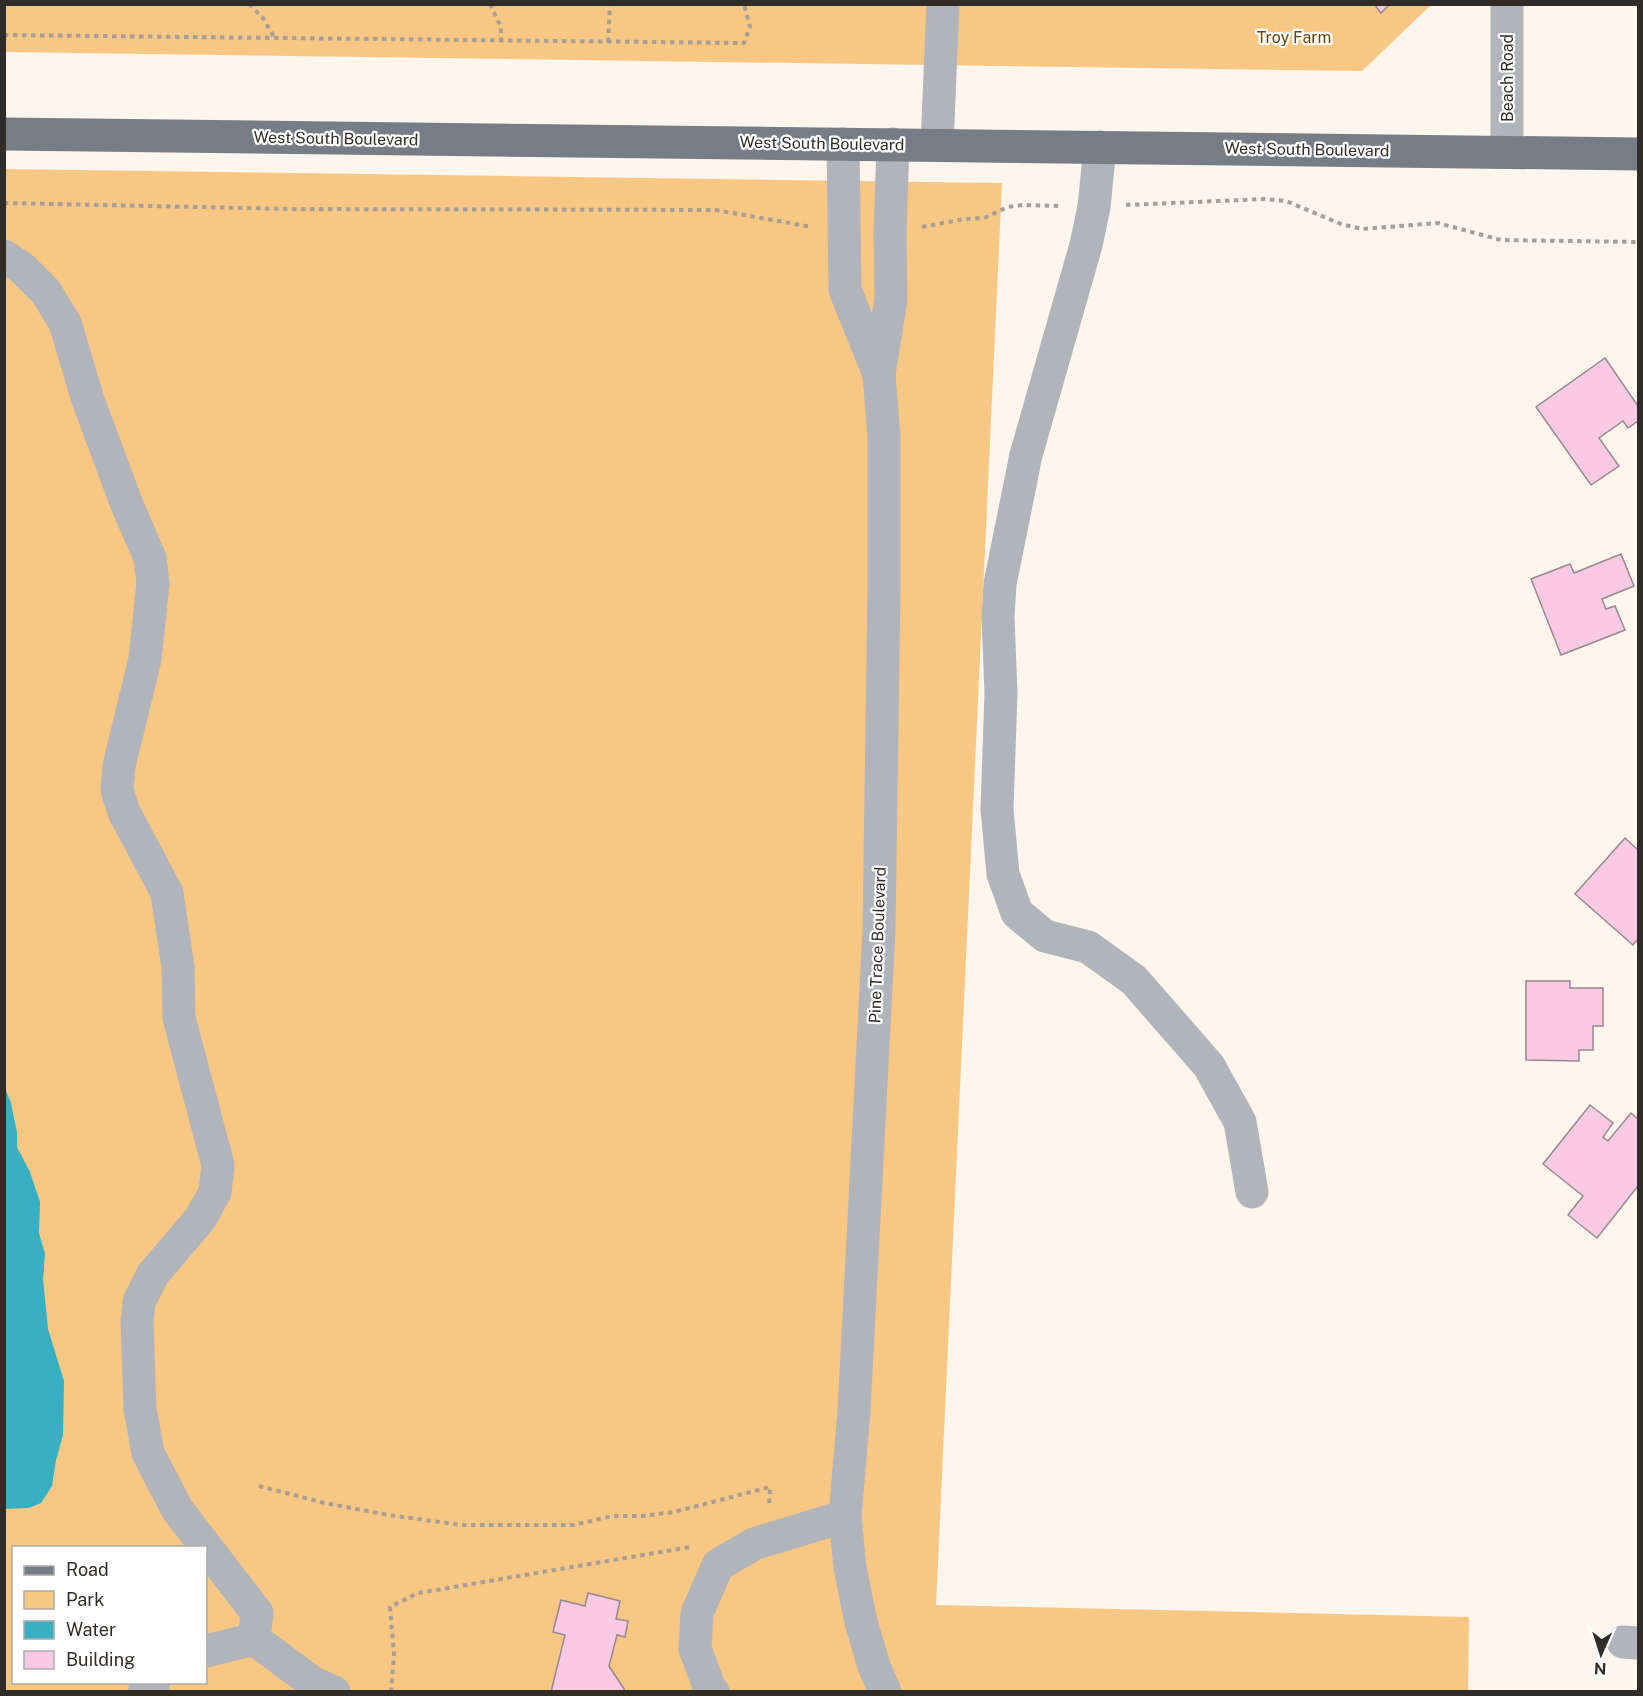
<svg xmlns="http://www.w3.org/2000/svg" width="1643" height="1696" viewBox="0 0 1643 1696" font-family="'Public Sans',sans-serif">
	<style>
		.green { fill: #f9c784; fill-rule: evenodd }
		.water { fill: #39afc4 }
		.building { fill: #facae4; stroke: #968890; stroke-width: 1.5 }
		.lines { fill: none; stroke-linecap: round; stroke-linejoin: round }
		.path { stroke: #a59f98; stroke-width: 4; stroke-dasharray: 4.5 4.5; stroke-linecap: butt }
		.minor { stroke: #b1b4ba; stroke-width: 33 }
		.major { stroke: #777d87; stroke-width: 33 }
		.labels { text-anchor: middle; stroke-width: 4.5; stroke-linejoin: round; paint-order: stroke }
		.park-label { font-size: 16px; fill: #65430b; stroke: #fff }
		.street-label { font-size: 16px; fill: #302c28; stroke: #fff }
	</style>
	<rect width="100%" height="100%" fill="#fef6ec"/>
	<path class="green" d="M5,4L1431,5L1362,71L5,52Z
		M5,169L1002,183L936,1605L1469,1617L1468,1691H5ZM14,1548H206V1682H14Z"/>
	<path class="water" d="M5,1088L11,1103L17,1133V1147L30,1172L40,1202L39,1233L45,1254L43,1279L48,1329L64,1381L63,1435L56,1460L52,1486L41,1503L29,1508L5,1509Z"/>
	<path class="building" d="M1374,4H1390L1381,13Z
		M1605,358L1638,406V421L1628,428L1623,421L1599,438L1619,466L1591,485L1536,407Z
		M1621,554L1634,586L1602,599L1606,609L1615,606L1625,630L1561,655L1531,579L1570,564L1574,573Z
		M1625,838L1638,850V939L1633,945L1575,894Z
		M1526,981H1570V988H1603V1026H1593V1050H1579V1061L1526,1060Z
		M1590,1105L1613,1123L1603,1137L1608,1141L1631,1113L1638,1119V1186L1597,1238L1568,1215L1583,1196L1543,1164Z
		M588,1593L620,1601L616,1619L628,1621L625,1637L617,1635L609,1666L626,1692H551L565,1635L553,1632L561,1600L585,1606Z"/>
	<g class="lines">
		<path class="path" d="M249,4L263,18L274,37
			M490,4L501,27V40
			M4,35L744,43L750,27L744,4
			M608,42L610,4
			M4,203L293,209L716,210L812,227
			M1126,205L1265,199L1286,201L1341,224L1362,229L1438,223L1501,240L1638,242
			M922,227L964,219L984,218L1008,207L1022,205L1062,206
			M259,1486L325,1503L388,1515L462,1525H574L612,1516H642L674,1512L770,1487L769,1507
			M391,1692L394,1654L390,1607L418,1593L690,1547"/>
		<path class="minor" d="M843,144L845,290L879,374
			M937,145L943,4
			M1100,147L1094,207L1086,245L1026,455L1000,584L998,617L1001,693L997,809L1003,874L1017,913L1045,936L1088,947L1134,980L1209,1066L1240,1122L1252,1192
			M1507,151V4
			M4,256L22,268L46,292L65,323L88,400L127,505L150,558L153,583L145,659L119,766L117,790L124,812L167,893L178,967L179,1018L218,1165L215,1192L200,1219L153,1274L139,1302L137,1321L140,1409L148,1453L177,1509L257,1613L254,1639
			M1623,1642L1638,1643
			M206,1651L254,1639L313,1683L334,1692
			M144,1692L154,1682
			M713,1692L710,1689L695,1649L697,1613L718,1565L754,1544L845,1516
			M885,1692L874,1666L861,1622L850,1568L845,1516L854,1411L879,930L884,587V437L879,374L891,299L890,234L893,144"/>
		<path class="major" d="M4,134L1638,154"/>
	</g>
	<g class="labels">
		<g class="park-label">
			<text x="1294" y="43">Troy Farm</text>
		</g>
		<g class="street-label">
			<text transform="translate(1507 78) rotate(-90)" y="6">Beach Road</text>
			<text transform="translate(336 138) rotate(1)" y="6">West South Boulevard</text>
			<text transform="translate(822 143) rotate(1)" y="6">West South Boulevard</text>
			<text transform="translate(1307 149) rotate(1)" y="6">West South Boulevard</text>
			<text transform="translate(877 945) rotate(-88)" y="6">Pine Trace Boulevard</text>
		</g>
	</g>
	<rect width="1643" height="1696" fill="none" stroke="#302c28" stroke-width="12"/>
	<rect x="12" y="1546" width="195" height="138" fill="#ffffff" stroke="#acaba9" stroke-width="1.5"/>
	<rect x="24" y="1566" width="30" height="9" fill="#777d87" stroke="#acaba9" stroke-width="1.5"/>
	<text x="66" y="1576" font-size="18" fill="#302c28">Road</text>
	<rect x="24" y="1591" width="30" height="18" fill="#f9c784" stroke="#acaba9" stroke-width="1.5"/>
	<text x="66" y="1606" font-size="18" fill="#302c28">Park</text>
	<rect x="24" y="1621" width="30" height="18" fill="#39afc4" stroke="#acaba9" stroke-width="1.5"/>
	<text x="66" y="1636" font-size="18" fill="#302c28">Water</text>
	<rect x="24" y="1651" width="30" height="18" fill="#facae4" stroke="#acaba9" stroke-width="1.5"/>
	<text x="66" y="1666" font-size="18" fill="#302c28">Building</text>
	<g transform="translate(1601 1654) rotate(183)" stroke="#ffffff" stroke-width="4.5" paint-order="stroke">
	<path d="M0-4.5L10 22L0 15L-10 22Z" fill="#302c28"/>
	<text y="-9" font-size="16" font-weight="bold" text-anchor="middle" fill="#302c28">N</text>
	</g>
</svg>
